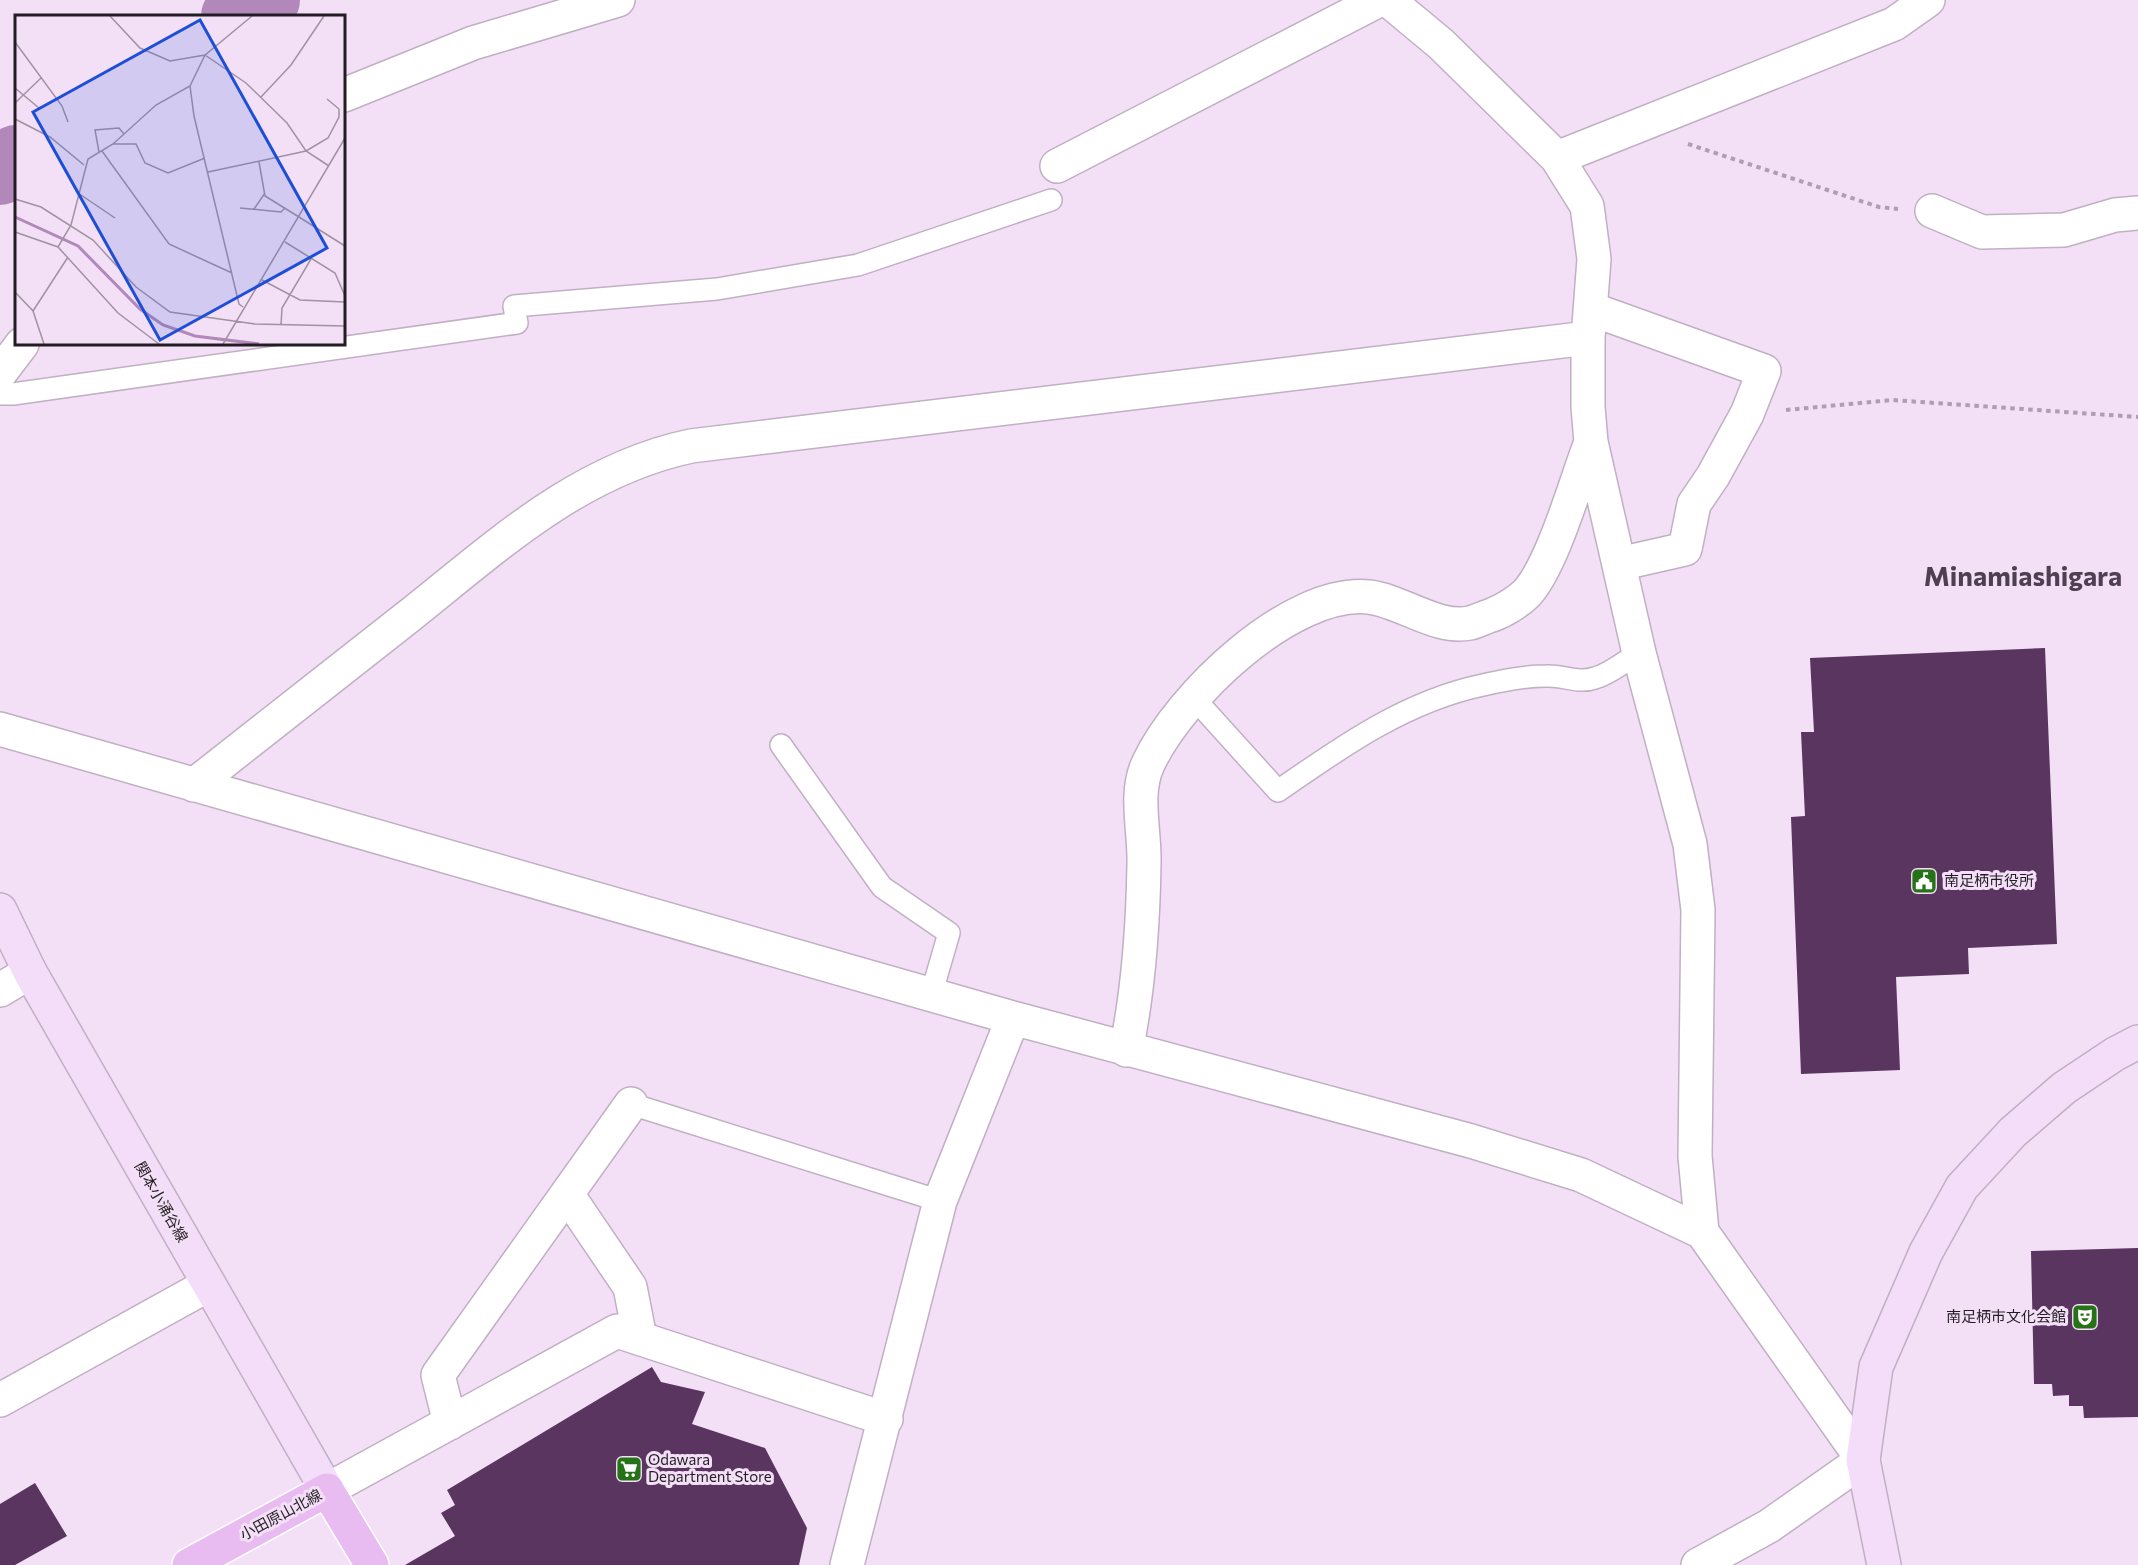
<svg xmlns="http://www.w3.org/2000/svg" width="2138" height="1565" viewBox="0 0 2138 1565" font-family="Commissioner,'Noto Sans JP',sans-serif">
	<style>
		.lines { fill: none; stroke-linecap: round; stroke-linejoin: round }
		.river { stroke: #b188b9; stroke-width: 64 }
		.building { fill: #593560 }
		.lane-casing { stroke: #c1afc4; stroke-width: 24 }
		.street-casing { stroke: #c1afc4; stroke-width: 36 }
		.secondary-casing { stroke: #c1afc4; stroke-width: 36 }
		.primary-casing { stroke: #fff; stroke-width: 36 }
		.path { stroke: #ad9eb0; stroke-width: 4; stroke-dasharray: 4.5 4.5; stroke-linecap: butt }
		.lane { stroke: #fff; stroke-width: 21 }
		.street { stroke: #fff; stroke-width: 33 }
		.secondary { stroke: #f3ddf8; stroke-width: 33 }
		.primary { stroke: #e8bbf1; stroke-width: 33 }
		.labels { text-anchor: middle; stroke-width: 6; stroke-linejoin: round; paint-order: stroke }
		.poi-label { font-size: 15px; fill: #231c24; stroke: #f3e0f6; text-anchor: start }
		.street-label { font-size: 15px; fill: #231c24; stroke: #f3e0f6 }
		.town-label { font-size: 27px; font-weight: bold; fill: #4e3f51; stroke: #f3e0f6 }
		.inset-river { fill: none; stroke: #b188b9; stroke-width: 3 }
		.inset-road { fill: none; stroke: #a092a2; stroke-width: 1.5 }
		.view { fill: #1d4ed8; fill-opacity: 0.15; stroke: #1d4ed8; stroke-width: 3 }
		.inset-edge { fill: none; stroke: #231c24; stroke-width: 3 }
	</style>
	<rect width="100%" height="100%" fill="#f3e0f6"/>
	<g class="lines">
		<path class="river" d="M233,16L268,0
			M0,173L16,157"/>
	</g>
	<path class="building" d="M2045,648L2057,944L1968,948L1969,974L1896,977L1900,1070L1801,1074L1791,817L1805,816L1801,732H1814L1810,658Z
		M2138,1248V1417L2084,1418L2083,1406H2069V1395L2053,1396L2052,1384H2034L2031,1251Z
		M652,1367L661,1382L705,1392L692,1424L765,1448L807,1528L799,1565H405L455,1536L441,1513L455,1505L447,1490Z
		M35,1483L67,1536L15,1565H0V1504Z"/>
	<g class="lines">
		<defs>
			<path id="lane" d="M0,394H13L517,323L514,306L717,289L858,265L1051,200
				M1193,697L1278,791C1341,747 1406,701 1483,685C1504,680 1526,676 1546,676C1564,675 1577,684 1595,678C1610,674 1625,661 1639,653
				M781,745L882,887L949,933L931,995
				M631,1104L940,1201"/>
			<path id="street" d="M1388,0L1441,44L1557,158L1587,206L1594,259L1588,338V407L1591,442L1639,653L1690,844L1698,910L1695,1156L1702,1232L1863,1460L1769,1526L1698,1565
				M344,95L473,43L618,0
				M1557,158L1894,24L1928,0
				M1057,166L1379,0
				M1932,211L1982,232L2064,230L2115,215L2138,213
				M1591,309L1764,371L1747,414L1713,476L1694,504L1685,549L1619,564
				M0,373L22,344
				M0,729L1013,1018L1471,1141L1581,1175L1702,1232
				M194,785C266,729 337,672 409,616C497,546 578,470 691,446L1588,338
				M0,990L30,972
				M1126,1050C1139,988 1143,927 1144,863C1145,831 1134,794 1148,764C1179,697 1290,589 1369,597C1402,601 1437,630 1470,623C1478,621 1485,617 1492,615C1503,611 1518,602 1527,593C1553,564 1576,481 1591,442
				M567,1194L630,1287L640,1338
				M0,1400L208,1285
				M450,1423L438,1375L631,1104
				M327,1490L617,1331L886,1419
				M847,1565L940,1201L1013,1018"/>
			<path id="secondary" d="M0,910L30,972L327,1490
				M1884,1565L1863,1460L1876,1367L1926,1252L1962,1187L2013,1132L2064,1088L2115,1054L2138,1042"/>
			<path id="primary" d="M189,1565L327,1490L372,1565"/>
		</defs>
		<use href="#lane" class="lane-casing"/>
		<use href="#street" class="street-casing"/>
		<use href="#secondary" class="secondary-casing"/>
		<use href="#primary" class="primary-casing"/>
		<path class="path" d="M1688,144L1879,207L1898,209
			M1786,410L1892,400L2138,417"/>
		<use href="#lane" class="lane"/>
		<use href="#street" class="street"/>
		<use href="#secondary" class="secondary"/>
		<use href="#primary" class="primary"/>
	</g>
	<defs>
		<symbol id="civic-square" viewBox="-11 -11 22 22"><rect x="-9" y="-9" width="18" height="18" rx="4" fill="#267217" stroke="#f3e0f6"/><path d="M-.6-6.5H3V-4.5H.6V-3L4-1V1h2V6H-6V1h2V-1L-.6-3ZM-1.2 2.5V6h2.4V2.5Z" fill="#fff"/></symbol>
		<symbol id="theatre-square" viewBox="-11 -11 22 22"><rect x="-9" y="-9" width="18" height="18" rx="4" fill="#267217" stroke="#f3e0f6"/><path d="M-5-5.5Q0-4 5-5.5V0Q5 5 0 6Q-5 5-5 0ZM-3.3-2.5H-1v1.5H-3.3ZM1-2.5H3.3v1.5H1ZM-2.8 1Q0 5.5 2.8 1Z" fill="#fff"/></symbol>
		<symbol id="supermarket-square" viewBox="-11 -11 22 22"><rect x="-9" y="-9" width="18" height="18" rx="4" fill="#267217" stroke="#f3e0f6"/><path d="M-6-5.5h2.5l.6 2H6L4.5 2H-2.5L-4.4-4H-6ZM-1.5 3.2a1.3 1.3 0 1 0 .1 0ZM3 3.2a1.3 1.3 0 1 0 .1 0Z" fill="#fff"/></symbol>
	</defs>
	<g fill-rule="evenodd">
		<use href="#civic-square" x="1909" y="866" width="30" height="30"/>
		<use href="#theatre-square" x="2070" y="1302" width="30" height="30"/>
		<use href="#supermarket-square" x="614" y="1454" width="30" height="30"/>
	</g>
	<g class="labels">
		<g class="poi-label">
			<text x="1944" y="886">南足柄市役所</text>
			<text x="2066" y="1322" text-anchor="end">南足柄市文化会館</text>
			<text x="648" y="1465">Odawara<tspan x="648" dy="17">Department Store</tspan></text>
		</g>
		<g class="street-label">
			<text transform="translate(161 1202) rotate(60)" y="5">関本小涌谷線</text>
			<text transform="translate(281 1515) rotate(-28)" y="5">小田原山北線</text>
		</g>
		<g class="town-label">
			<text x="2023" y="586">Minamiashigara</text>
		</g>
	</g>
	<g transform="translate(15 15)">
		<rect width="330" height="330" fill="#f3e0f6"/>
		<path class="inset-river" d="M0,202L63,231L125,294L148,310L180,321L244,329"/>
		<path class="inset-road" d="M95,1L125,33L155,46L190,40L237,1M0,27L47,91L53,107M175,71L179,101L224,289L228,292M0,73L24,93M246,82L276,50L309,1M0,88L26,63M0,104L35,122L69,150M98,129H121L130,148L153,158L190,143M87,136L154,229L217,258M84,137L80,115L104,113L109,119M244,147L250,181L284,202M193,157L291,136L313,123L324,102V94L312,84M63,178L100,203M0,184L26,192L78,225L121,272L155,297L240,309L330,311M225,193L266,197L270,193M239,194L250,178M284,202L330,231M0,217L43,232L103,298L144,329M270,227L320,258L330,281M43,232L56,210L73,144L98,129L141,90L175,71L190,40L231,68L272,108L291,136L314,151M247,265L285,285L330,287M0,277L18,296L29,329M18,296L53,242M266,310L267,293L296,244M208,329L330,123"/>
		<path class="view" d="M185,5L312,233L145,325L18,97Z"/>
		<rect width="330" height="330" class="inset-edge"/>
	</g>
</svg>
